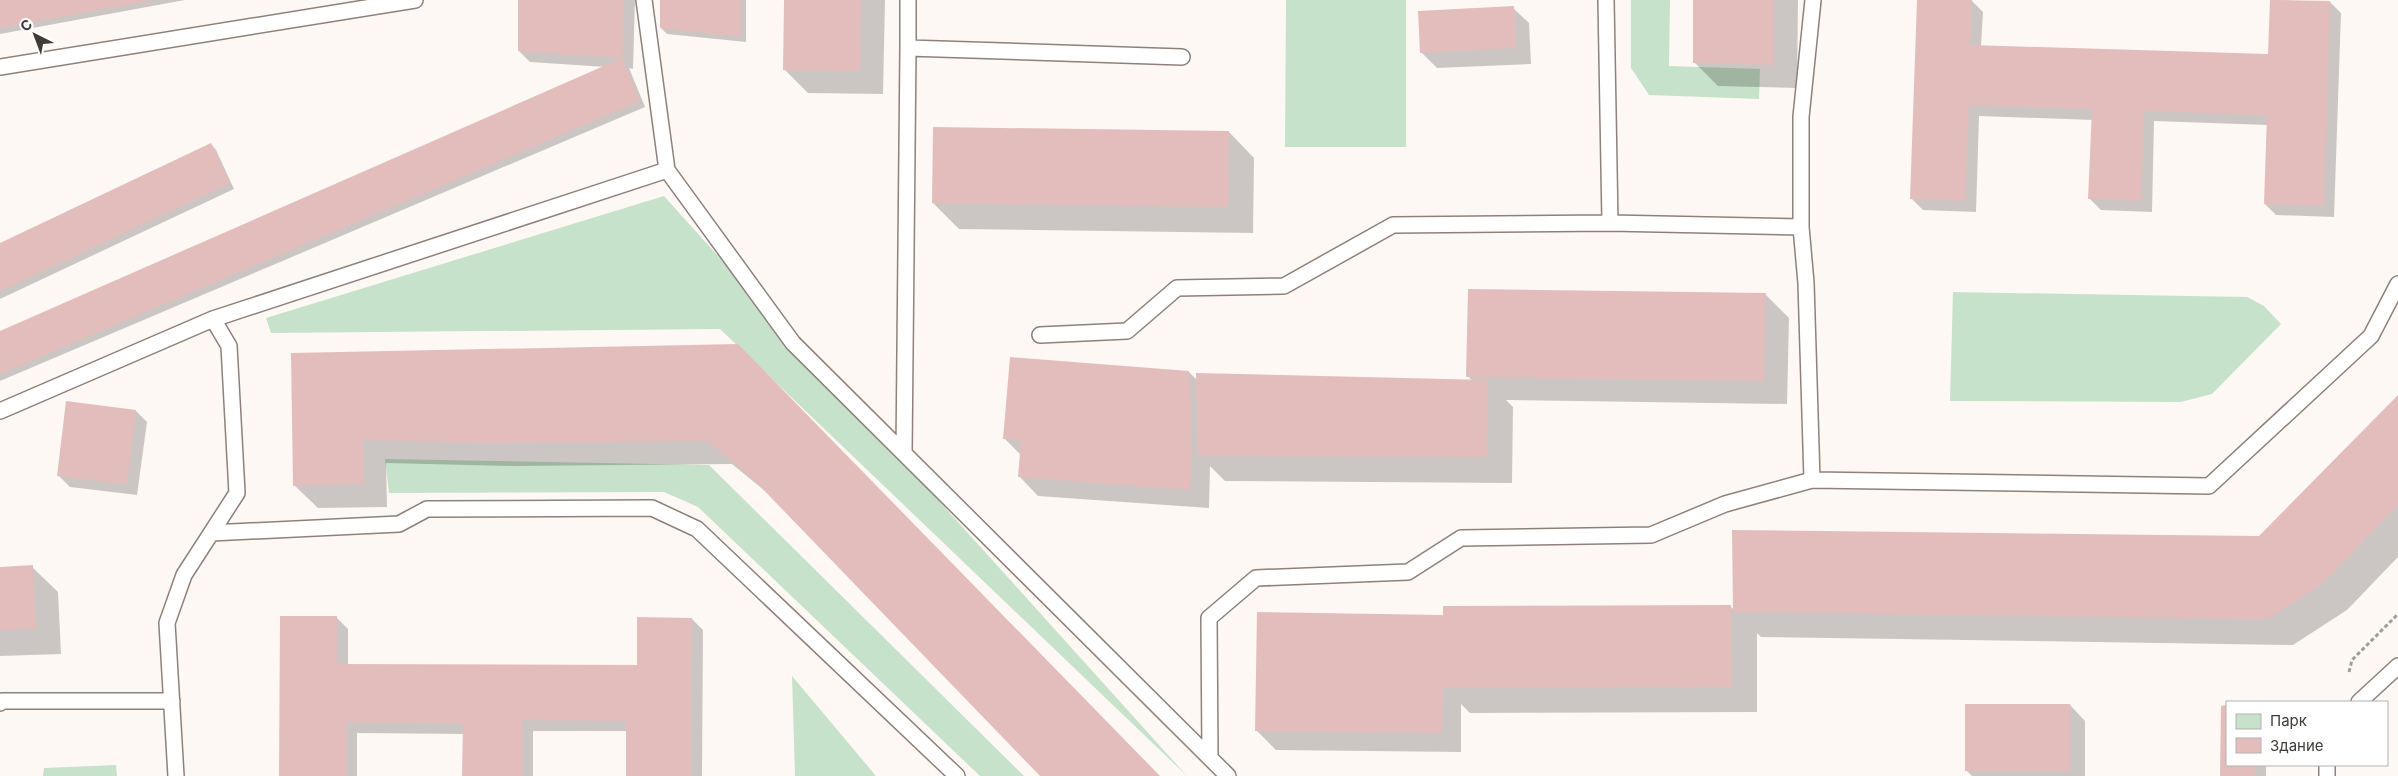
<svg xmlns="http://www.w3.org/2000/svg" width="2398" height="776" viewBox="0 0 2398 776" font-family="Inter,sans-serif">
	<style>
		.green { fill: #c7e2ca }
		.shadow { fill: #0003 }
		.building { fill: #e3bdbc }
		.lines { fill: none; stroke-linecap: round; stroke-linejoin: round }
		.lane-casing { stroke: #8e817a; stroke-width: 18 }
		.path { stroke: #a29c98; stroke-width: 3; stroke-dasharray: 4 2.5; stroke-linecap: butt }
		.lane { stroke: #fff; stroke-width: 15 }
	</style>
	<rect width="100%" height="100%" fill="#fef8f4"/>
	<path class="green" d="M1286,0H1406V147H1285Z
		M1631,0H1670L1669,66L1760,69L1759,99L1649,95L1631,68Z
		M664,196L1187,776L720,329L271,333L266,318Z
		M1953,292L2247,297L2264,306L2281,324L2212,394L2181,402L1950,401Z
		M385,459L709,465L1024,776H980L698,507L664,492L389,493Z
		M792,676L876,776H795Z
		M116,765L117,776H43L44,768Z"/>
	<path class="shadow" d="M0,0H185L0,34Z
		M519,0H635L633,69L629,68L645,107L0,381V332L606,67L530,62L519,51Z
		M662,0H746V42L667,34L661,28Z
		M785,0H885L883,94L808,93L784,69Z
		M1694,0H1798L1797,88L1718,86L1694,62Z
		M1918,0L1972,1L1983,12L1981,46L2270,56L2271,0L2330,2L2341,13L2334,217L2276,215L2265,204L2268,125L2154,121L2152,212L2101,210L2090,199L2093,120L1979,116L1976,212L1923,210L1912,199Z
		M1513,8L1529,23L1531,64L1437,68L1421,52Z
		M1229,132L1254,158L1253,233L959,229L933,203Z
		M211,144L216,150L234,189L0,299V244Z
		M1765,294L1789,318L1787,404L1506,400L1513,407L1512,483L1225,481L1210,466L1209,508L1038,496L1019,476L1021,455L1005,439L1189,372L1198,381H1472L1468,376Z
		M738,345L1158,776H1042L776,500L732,464L514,466L386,463L387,507L318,508L294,485L292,355Z
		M2398,397V557L2347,610L2293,645L1761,637L1757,633V712L1470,713L1461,704V752L1276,750L1256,730L1444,616L1731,607L1735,611L2260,537Z
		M136,411L147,422L137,495L70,487L58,475Z
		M32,567L58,592L61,654L0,656V568Z
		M337,618L348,629V665L638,667L692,619L703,630L702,776H627V731H533V776H464V734L357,733V776H280Z
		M2070,705L2085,721V776H1972L1966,770Z
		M2227,765H2266V776H2221Z"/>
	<path class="building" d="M0,0H147V1L0,28Z
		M518,0H624L622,58L518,51Z
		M660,0H741V37L660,28Z
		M784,0H861L860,71L783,70Z
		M1693,0H1774V65L1693,63Z
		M1917,0H1972L1970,45L2268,54L2270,0L2330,1L2324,206L2264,204L2267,115L2144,111L2141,201L2088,199L2092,109L1969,105L1965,201L1910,199Z
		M1514,6L1516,48L1420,53L1418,11Z
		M622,58L640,101L0,374V331Z
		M933,127L1229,131L1228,207L932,203Z
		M211,143L230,183L0,291V243Z
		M1468,289L1766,293L1764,381L1466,377Z
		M738,344L1160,776H1040L753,479L707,441L490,443L363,440L364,484L293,486L291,353Z
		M1010,357L1189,371L1192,441L1190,490L1018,477L1021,440L1003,439Z
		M1196,373L1488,380L1487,457L1198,456Z
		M2398,395V505L2321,585L2267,619L1733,612L1732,530L2259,536Z
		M66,401L136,410L127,484L57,476Z
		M33,565L36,628L0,630V567Z
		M1731,605L1732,687L1443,688L1442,733L1255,731L1257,612L1443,615V606Z
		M280,616H337V664L637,665V617L692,618L691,776H626V721L522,720V776H462L463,723L346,722V776H279Z
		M1965,704H2070V771H1965Z
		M2227,705V765H2255V776H2220L2221,706Z"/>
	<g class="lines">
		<defs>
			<path id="lane" d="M644,0L667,170L793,343L1228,776
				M908,0V48
				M1606,0L1610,223L1801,227
				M0,67L415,0
				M1040,335L1127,331L1177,288L1284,286L1393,225L1610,223
				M0,411L213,319L667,170
				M904,453L908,48L1182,57
				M1812,480L1806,283L1801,227V117L1813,0
				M211,533L399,524L427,509L652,508L697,529L957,776
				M2359,702L2398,666
				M0,703L2,701H172
				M1210,758L1209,618L1256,578L1408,572L1461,538L1651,535L1725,504L1812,480L2209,486L2371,336L2398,284
				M2327,765V776
				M176,776L167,623L184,575L237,493L229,346L213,319"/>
		</defs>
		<use href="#lane" class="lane-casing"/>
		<path class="path" d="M2349,672L2352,660L2398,614"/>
		<use href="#lane" class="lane"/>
	</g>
	<rect x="2226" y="701" width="162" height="65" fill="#ffffff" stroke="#b3b1af"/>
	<rect x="2236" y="714" width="25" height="15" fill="#c7e2ca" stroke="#b3b1af"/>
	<text x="2270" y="726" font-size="15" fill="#403b37">Парк</text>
	<rect x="2236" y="738" width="25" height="15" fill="#e3bdbc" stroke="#b3b1af"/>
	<text x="2270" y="751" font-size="15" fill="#403b37">Здание</text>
	<g transform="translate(35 35) rotate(318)" stroke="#ffffff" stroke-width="4" paint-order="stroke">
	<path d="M0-4L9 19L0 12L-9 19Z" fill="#403b37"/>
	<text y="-8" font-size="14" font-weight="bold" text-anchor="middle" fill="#403b37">С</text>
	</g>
</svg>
